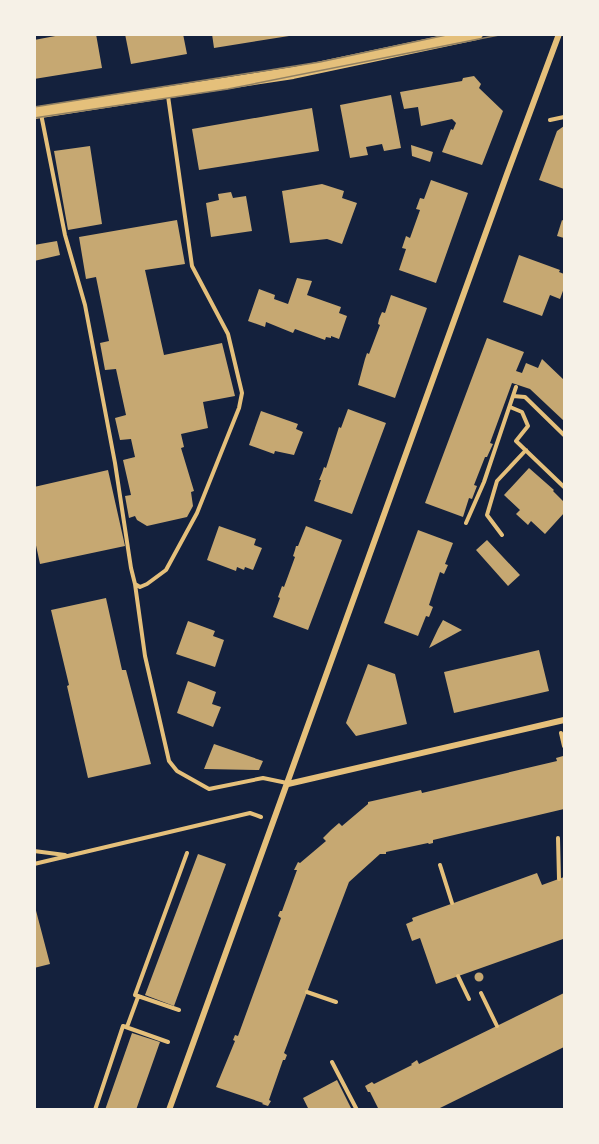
<svg xmlns="http://www.w3.org/2000/svg" width="599" height="1144" viewBox="0 0 599 1144" font-family="Raleway,sans-serif">
	<style>
		.building { fill: #c6a872 }
		.lines { fill: none; stroke-linecap: round; stroke-linejoin: round }
		.path { stroke: #e5c07b; stroke-width: 4 }
		.service { stroke: #e5c07b; stroke-width: 4 }
		.minor { stroke: #e5c07b; stroke-width: 6 }
		.secondary { stroke: #e5c07b; stroke-width: 12 }
		.tram { stroke: #918062; stroke-width: 1.5 }
	</style>
	<rect width="100%" height="100%" fill="#14213d"/>
	<path class="building" d="M66,34H96L102,68L34,79V40Z
		M125,34H183L187,54L131,64Z
		M212,34H288L289,36L214,48Z
		M474,76L481,84L479,88L503,111L482,165L442,152L451,129L453,130L456,123L452,119L421,126L418,107L404,109L400,92L462,81L463,78Z
		M391,95L401,148L384,151L382,144L366,147L368,155L350,158L340,105Z
		M312,108L319,151L199,170L192,129Z
		M564,126V189L539,180L557,131Z
		M411,145L433,152L430,162L412,156Z
		M90,146L102,224L68,230L54,151Z
		M431,180L468,193L436,283L399,270L406,249L402,248L406,236L410,238L420,210L416,209L420,198L424,199Z
		M322,184L344,191L342,198L357,203L342,244L327,239L290,243L282,191Z
		M231,192L233,198L246,196L252,231L211,237L206,203L219,200L218,194Z
		M177,220L185,264L145,270L164,355L222,343L235,396L203,402L208,428L181,434L184,447L181,448L194,491L191,492L193,506L187,517L147,526L137,520L135,516L129,518L125,496L131,495L123,460L135,457L131,439L120,440L115,418L126,415L116,369L105,370L100,343L109,341L96,277L86,279L79,237Z
		M562,220L564,221V238L557,236Z
		M57,241L60,255L34,261V245Z
		M519,255L560,270L559,272L564,274V288L560,299L550,295L542,316L503,302Z
		M297,278L312,281L307,295L341,307L339,313L347,316L339,339L331,336V338L326,337L325,340L295,329L293,333L266,322L265,327L248,321L259,289L275,295L274,299L288,304Z
		M391,295L427,308L395,398L358,385L365,359L367,353L369,354L380,325L378,324L379,319L382,312L385,313Z
		M487,338L524,352L516,371L522,373L526,363L538,368L542,359L564,380V421L530,389L512,383L490,443L493,444L487,457H485L474,485L477,486L472,499L469,498L463,517L425,503Z
		M348,409L386,423L352,514L314,501L321,480H319L322,473L324,467L326,468L339,427L341,428Z
		M261,411L298,424L296,429L303,432L294,455L275,451L274,454L249,445Z
		M529,468L554,490L553,491L564,502V513L545,534L531,521L528,525L516,514L520,510L504,495Z
		M108,470L125,546L40,564L34,536V487Z
		M219,526L256,539L254,545L262,548L253,570L245,567L244,570L237,567L236,571L207,560Z
		M306,526L342,540L308,630L273,617L280,598L278,597L282,586L284,587L295,557L293,556L295,550L296,546H298Z
		M418,530L453,543L445,564L448,565L444,574L440,572L429,605L433,607L429,617L426,616L418,636L384,623Z
		M487,540L520,575L508,586L476,550Z
		M106,598L122,670H126L151,764L88,778L67,686L69,685L51,610Z
		M443,620L462,630L429,648L438,629Z
		M188,621L215,631L213,636L224,640L215,667L176,654Z
		M539,650L549,691L454,713L444,672Z
		M368,664L395,674L407,724L356,736L346,723Z
		M188,681L216,692L212,704L221,707L213,727L177,713Z
		M214,744L263,761L259,770L204,769Z
		M563,756L564,809L433,840V843L429,844L428,843L386,852V854H380L349,882L284,1053L287,1055L285,1060H283L269,1100L271,1101L268,1106L262,1104L263,1103L216,1087L235,1041L233,1040L235,1035L238,1036L281,918L278,916L280,911H282L297,870H294L298,862L300,863L326,841L323,838L331,830L339,823L342,826L368,804V802L421,790L422,793L557,761L556,758Z
		M198,854L226,864L174,1006L145,995Z
		M537,873L542,885L564,877L563,939L436,984L420,938L412,941L406,924L413,921L412,918Z
		M34,903L50,964L34,968Z
		M474.5 977a4.5 4.5 0 1 1 9 0a4.5 4.5 0 1 1-9 0Z
		M564,993V1047L440,1108V1110H379L370,1092H368L365,1086L372,1082L374,1084L412,1065L411,1064L417,1060L419,1064Z
		M132,1033L160,1042L136,1110H105Z
		M337,1080L352,1110H309L303,1098Z"/>
	<g class="lines">
		<path class="path" d="M550,120L564,117
			M513,396L525,397L564,435
			M510,407L522,412L528,426L516,441L564,487
			M466,523L484,482L516,387
			M502,535L487,515L497,481L526,450
			M561,733L564,746
			M558,838L559,879
			M34,851L65,855
			M34,864L250,813L261,817
			M440,865L452,903
			M458,976L469,999
			M307,992L336,1002
			M481,993L497,1026
			M179,1010L135,995L187,853
			M127,1027L138,997
			M332,1062L357,1110
			M95,1110L123,1026L168,1042"/>
		<path class="service" d="M41,114L65,235L85,305L115,463L131,568L135,584L140,587L147,584L166,570L197,513L239,408L242,393L228,334L192,266L168,96
			M135,584L145,656L169,761L177,771L209,789L263,778L287,783"/>
		<path class="minor" d="M288,784L564,720
			M169,1110L507,174L559,34"/>
		<path class="secondary" d="M34,113L293,73L477,34"/>
		<path class="tram" d="M34,107L320,62L451,34
			M34,118L228,89L504,34"/>
	</g>
	<rect width="599" height="1144" fill="none" stroke="#f6f1e7" stroke-width="72"/>
</svg>
